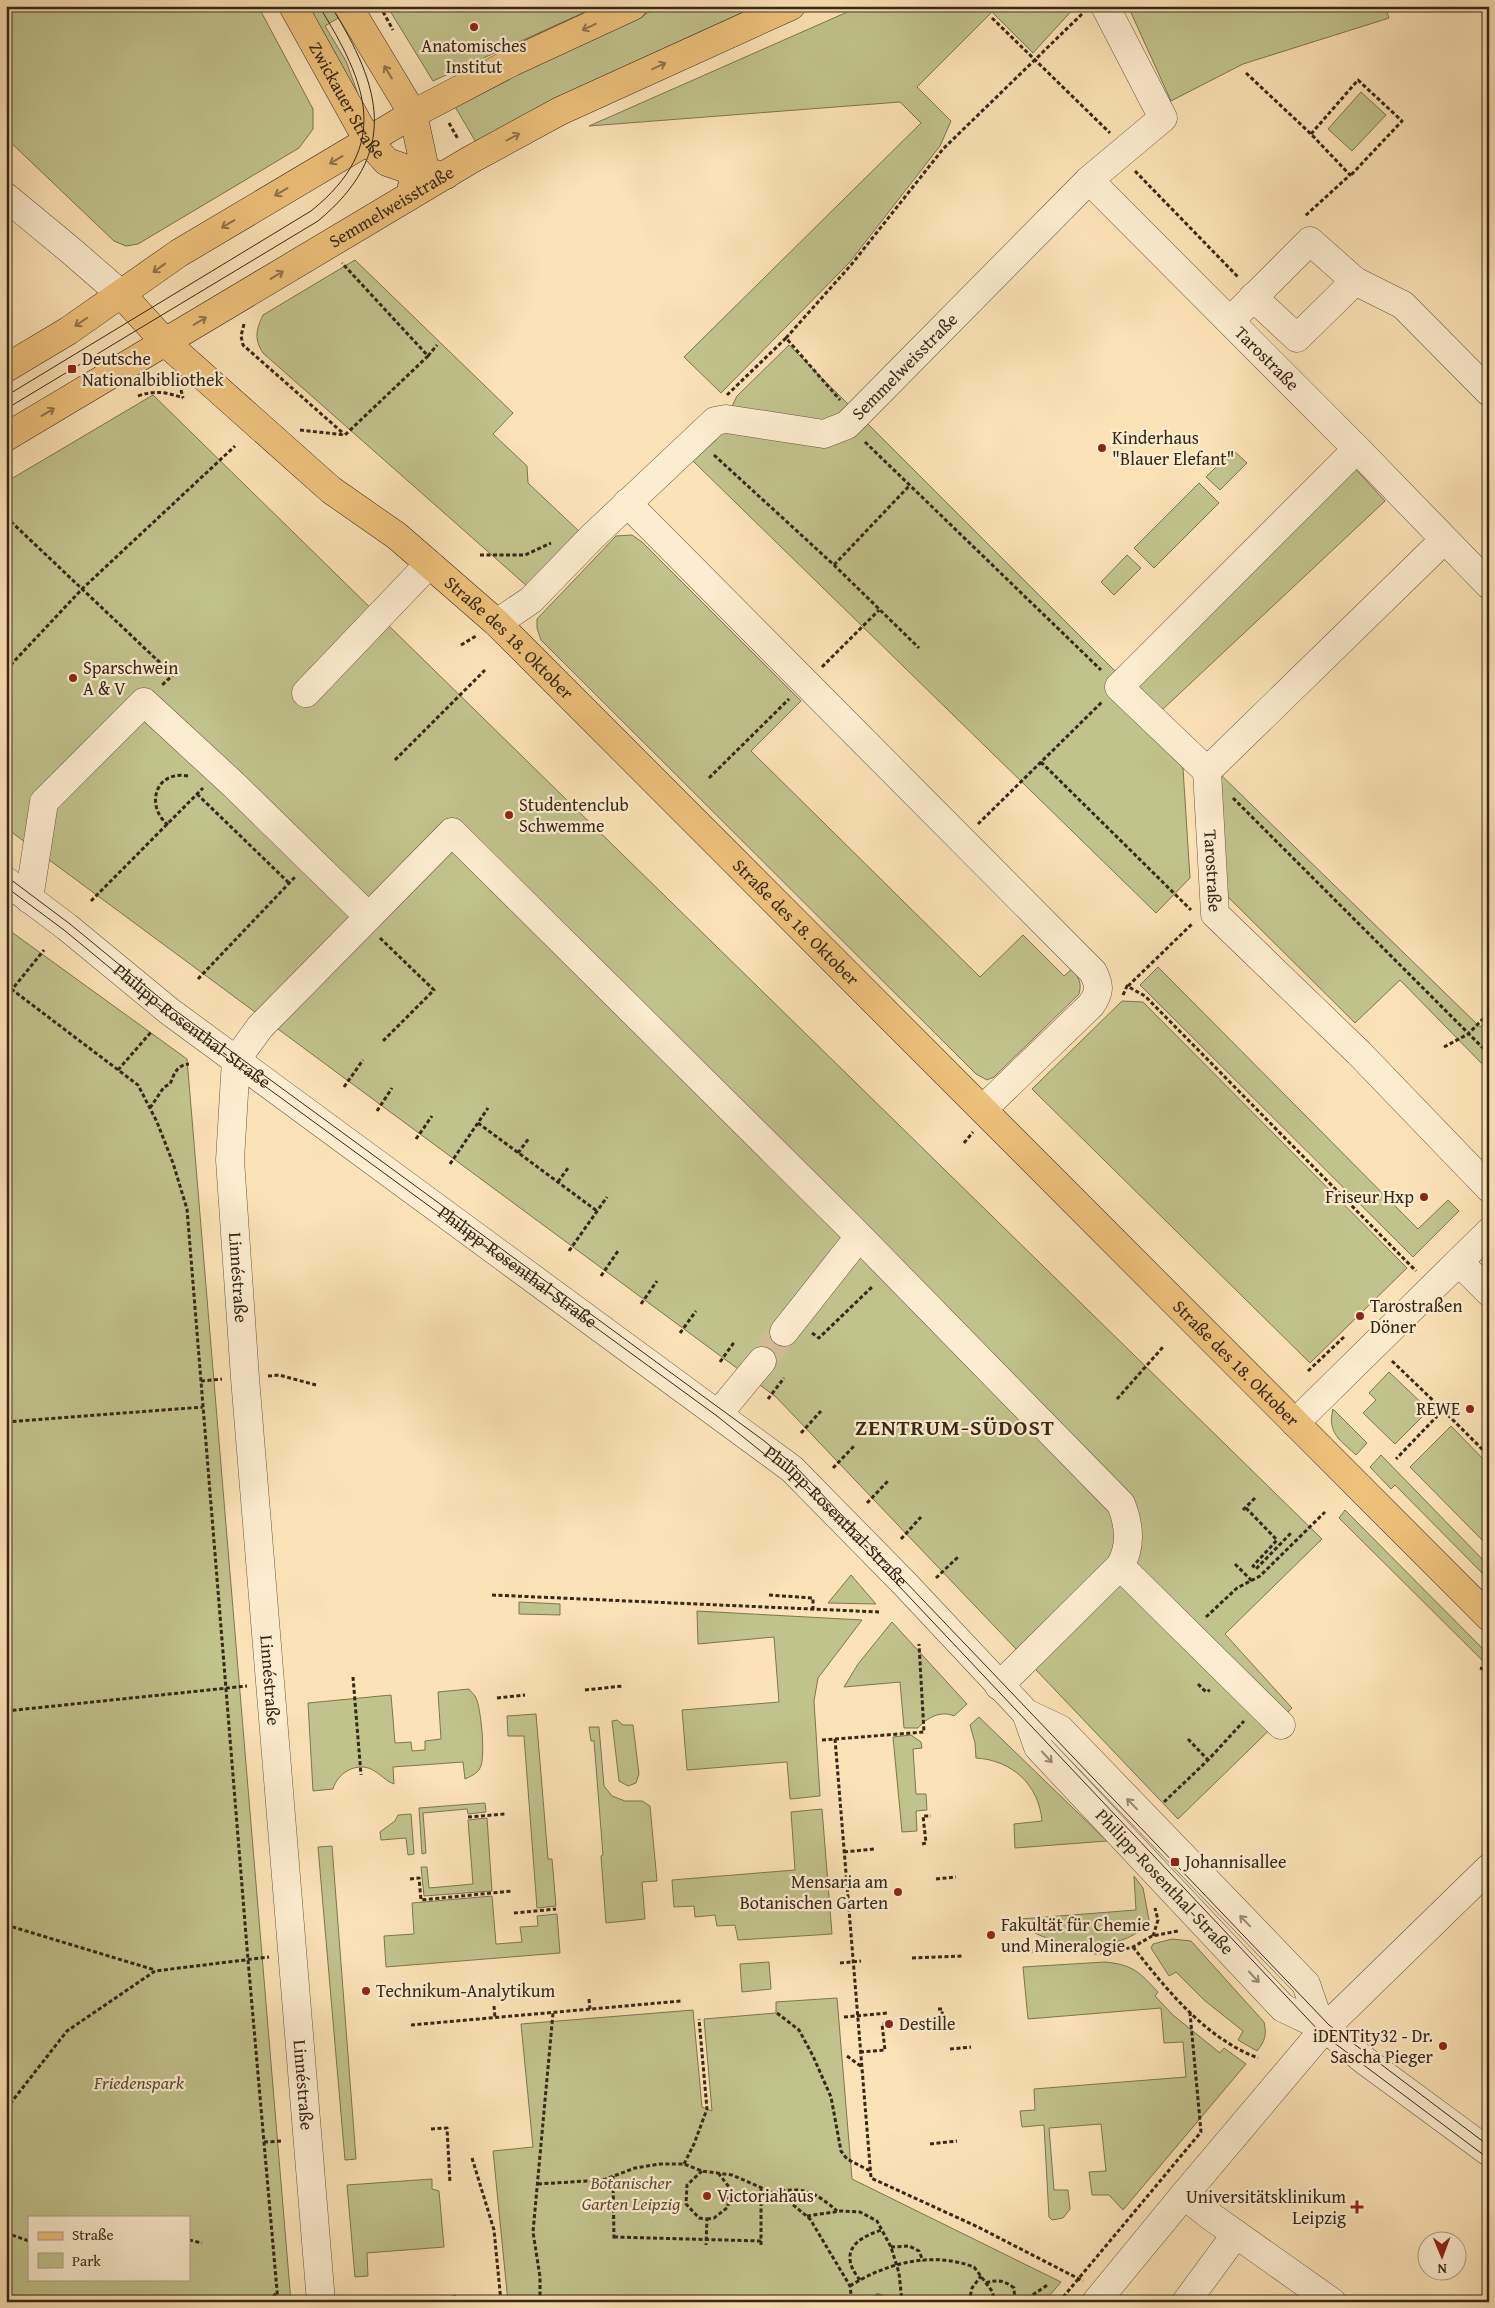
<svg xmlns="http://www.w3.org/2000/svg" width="1495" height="2308" viewBox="0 0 1495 2308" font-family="'Gentium Book Plus',serif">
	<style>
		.green { fill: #c1c38d; stroke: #7c7552; fill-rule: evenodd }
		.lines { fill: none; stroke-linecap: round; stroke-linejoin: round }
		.stream { stroke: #758273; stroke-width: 6 }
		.minor-tunnel { stroke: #d5bd97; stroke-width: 28; stroke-dasharray: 28 14; stroke-linecap: butt }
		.minor-casing { stroke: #685640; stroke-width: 29 }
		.major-casing { stroke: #372718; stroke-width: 29 }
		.path { stroke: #372718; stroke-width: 3; stroke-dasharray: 4 2.5; stroke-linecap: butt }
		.minor { stroke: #fdedd0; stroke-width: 28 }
		.major { stroke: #eec27c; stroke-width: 28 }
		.tram { stroke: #372718; stroke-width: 1 }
		.oneway { stroke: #92744a }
		.oneway2 { stroke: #9a8a74 }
		.poi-dot { fill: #8f2418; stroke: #fdedd0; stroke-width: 2 }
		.labels { text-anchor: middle; stroke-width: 4.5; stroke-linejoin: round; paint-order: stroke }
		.poi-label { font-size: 18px; fill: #372718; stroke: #fdedd0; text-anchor: start }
		.street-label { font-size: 18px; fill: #372718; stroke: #fdedd0 }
		.park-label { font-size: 18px; font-style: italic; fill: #5a4e35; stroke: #fdedd0 }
		.district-label { font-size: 22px; font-weight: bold; letter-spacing: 1px; fill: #372718; stroke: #fdedd0 }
	</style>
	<rect width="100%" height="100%" fill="#fce3b7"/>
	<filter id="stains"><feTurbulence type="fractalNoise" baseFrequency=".004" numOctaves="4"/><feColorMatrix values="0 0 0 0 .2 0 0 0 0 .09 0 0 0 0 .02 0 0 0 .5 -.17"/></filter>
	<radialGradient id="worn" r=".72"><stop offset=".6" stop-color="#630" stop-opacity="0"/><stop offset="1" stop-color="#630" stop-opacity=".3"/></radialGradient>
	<path class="green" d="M6,6H258L313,109V129L299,148L138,244L126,246L114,241L6,138Z
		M305,6H338L343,15L325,26L346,61L358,94L356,96Z
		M387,6H598L433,81Z
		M663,6H765L477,144L454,105L569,48Z
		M861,6H1076L1033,53L992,12L917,87L951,121L940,146L849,263L721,393L684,357L921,123L900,102L589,126Z
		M1128,6H1385L1389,18L1243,64L1171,101Z
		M1361,92L1386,115L1352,151L1328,129Z
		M355,260L513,413L493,434L527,466L528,483L582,534L528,587L263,353C254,339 256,330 263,315Z
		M789,345L1181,737L1190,878L1156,913L693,461L716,440L737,396Z
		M153,395L1322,1539L1225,1634L1292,1708L1178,1819L776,1397L6,828V482Z
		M1233,450L1247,463L1220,490L1206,477Z
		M1350,463L1385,501L1162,710L1131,679Z
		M1199,483L1219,503L1154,568L1134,548Z
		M632,535L642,542L801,701L751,751L980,977L1023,935L1064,976L1072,969C1079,978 1082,983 1079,994L994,1077L987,1080L976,1074L541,640L537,628V619L616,536Z
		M1127,555L1141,568L1114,595L1101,582Z
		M1219,773L1480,1027L1489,1019V1071L1400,980L1355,1023L1224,893Z
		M6,928L187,1059L291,2302H6ZM29,2217H189V2279H29Z
		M1158,967L1418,1229L1448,1200L1459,1211L1413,1257L1140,985Z
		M1122,1001L1143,1002L1407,1268L1310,1363L1032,1089Z
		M1389,1372L1429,1410L1395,1444L1363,1413L1376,1400L1369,1393Z
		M1333,1409L1367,1443L1356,1455C1340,1440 1327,1433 1333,1409Z
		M1451,1426L1489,1465V1547L1410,1467Z
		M1381,1455L1489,1566V1580L1395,1485L1391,1489L1370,1467Z
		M1345,1510L1489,1655V1667L1339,1518Z
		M851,1575L876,1604L828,1603Z
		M519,1602L560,1604V1615L519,1614Z
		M697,1611L862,1620L818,1678L814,1701L820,1796L790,1799L787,1762L687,1770L682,1710L779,1702L774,1637L698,1644Z
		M892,1622L967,1704L954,1716C940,1710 927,1718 918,1728H904L900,1682L844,1687L858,1664Z
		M469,1689C471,1692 475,1695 476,1698C481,1708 486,1758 480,1768C477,1774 471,1776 465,1779L463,1762L393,1767L394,1784C385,1781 380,1773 371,1769C355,1762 337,1774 333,1789L313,1791L308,1703L391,1695L395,1743L411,1742L412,1751L425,1750V1741L441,1739L438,1692Z
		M536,1714L548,1859H552L556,1906L537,1908L524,1736H508L507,1716Z
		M979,1717L1107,1841L1015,1848L1014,1824L1042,1821C1039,1785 1012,1760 976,1758L975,1743L970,1725Z
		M617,1720L623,1725H633L639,1774L636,1783L628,1786L619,1781L612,1721Z
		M589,1727H599L604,1786L612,1796L625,1801H642L650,1806L657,1881L642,1882L645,1919L606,1923L601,1856L603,1855L594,1741H591Z
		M911,1735L921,1742L922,1748L913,1749L916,1794H926L927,1810L916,1811L917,1831L902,1832L893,1737Z
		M485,1803L486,1812L468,1814L467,1809L423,1813L426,1853L422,1854L419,1808Z
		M822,1809L832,1934L738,1940L735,1925L717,1926L715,1915L695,1917L694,1906L674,1907L672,1880L795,1870L791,1812Z
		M411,1814L414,1854L408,1855L406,1838L381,1840L380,1832L395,1821L398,1815Z
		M487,1818L492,1891L424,1896L421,1867H427L429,1888L473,1884L468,1820Z
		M332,1846L356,2159L345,2160L318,1847Z
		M1134,1876L1143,1888L1149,1920C1130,1952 1067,1949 1037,1934C1031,1931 1025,1924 1020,1919L1136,1910Z
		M492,1896L496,1944L522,1942L520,1927L538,1926L537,1916L557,1914L560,1953L386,1967L384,1936L414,1934L412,1903Z
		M1172,1939L1191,1941L1264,2022C1267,2035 1265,2041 1257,2051L1238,2040L1243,2031L1204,2000L1176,1972L1169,1976L1151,1948L1153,1944Z
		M769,1962L771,1989L742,1992L740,1964Z
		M1105,1962C1134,1965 1139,1972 1158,1992L1155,1996L1173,2015L1220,2053L1224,2048L1246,2064L1123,2210L1109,2195H1092L1089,2172L1106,2171L1101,2124L1049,2128L1054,2190H1068L1070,2209L1063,2218L1052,2220L1049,2217L1044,2125L1022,2127L1020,2111L1035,2110L1034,2089L1186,2077L1183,2042L1164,2043L1161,2008L1028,2019L1023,1967Z
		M837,1998L852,2179L1061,2282L1044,2302H508L493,2151L533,2147L521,2024L693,2010L702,2107L712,2111L704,2019L776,2013V2002Z
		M432,2179V2189L439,2191L444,2247L367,2253L368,2276L355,2277L347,2185Z"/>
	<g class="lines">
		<path class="stream" d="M878,2296L893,2302"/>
		<path class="minor-tunnel" d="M762,1361L784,1332"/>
		<defs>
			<g id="minor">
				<path id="s1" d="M1089,180L1357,449L1489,585"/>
				<path d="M6,197L69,249L122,295"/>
				<path d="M1253,297L1297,338L1355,281"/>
				<path d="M1230,321L1310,241L1355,281L1403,305L1489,392"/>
				<path d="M627,503L1093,972C1100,986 1100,992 1091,1005L983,1109"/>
				<path id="s2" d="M1444,540L1207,771L1215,914L1359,1053L1489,1188"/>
				<path id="s3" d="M497,623L531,600L592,537L715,421L726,419L824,434L847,425L1089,180L1163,118L1105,6"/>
				<path d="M306,693L429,564"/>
				<path d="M1207,771L1119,687L1357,449"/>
				<path id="s4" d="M6,881L67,927L169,1011L792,1469L905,1584L1026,1713L1060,1729L1306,1984L1315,2010L1325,2028"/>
				<path d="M29,899L44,802L144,702L234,785L368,916"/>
				<path d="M236,1060L260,1027L452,832L850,1227L1121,1504C1129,1524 1132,1546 1120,1566L999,1686"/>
				<path id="s5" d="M236,1060L230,1160L245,1378L321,2302"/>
				<path d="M1459,1262L1489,1292"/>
				<path d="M784,1332L859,1237"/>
				<path d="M719,1413L762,1361"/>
				<path d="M1295,1423L1489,1232"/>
				<path d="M1120,1566L1281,1725"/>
				<path id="s6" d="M1026,1713L1038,1747L1283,2008L1325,2028L1364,2060L1489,2152"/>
				<path d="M1184,2195L1209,2215L1332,2302"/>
				<path d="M1096,2302L1184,2195L1325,2028L1489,1868"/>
				<path d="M1186,2302L1236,2234"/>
			</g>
			<g id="major">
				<path id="s7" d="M293,6L368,141L387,162L419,173L446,175"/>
				<path d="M348,6L413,114L423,160L419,173L412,186"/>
				<path id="s8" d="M122,295L165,342L331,490L397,536L497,623L1489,1617"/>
				<path d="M6,368L68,331L179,253L413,114L512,62L633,6"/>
				<path id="s9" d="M6,437L470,160L560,111L791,6"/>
			</g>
		</defs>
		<use href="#minor" class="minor-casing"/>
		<use href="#major" class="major-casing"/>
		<path class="path" d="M380,6L393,30
			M992,18L1110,133
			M1246,73L1311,134L1350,175L1305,216
			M449,123L458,139
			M1311,134L1358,80L1402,121L1351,175
			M1135,171L1238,277
			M244,324L241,336L243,345L344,434
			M786,338L851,265L943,149L1082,14
			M428,356L437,345
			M181,390L183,398
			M727,395L786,338L840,400
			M138,396C155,390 166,392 183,398
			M300,430L345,435L428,356L342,263
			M865,442L1101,670
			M714,455L834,565L919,648
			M6,517L173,675L161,686
			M480,555H525L551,543
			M834,565L910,485
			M461,645L476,636
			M822,667L879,610
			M6,670L82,589L235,446
			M395,760L485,670
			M1041,762L1191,910
			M709,778L789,699
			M197,794L289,883
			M1233,798L1489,1054
			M978,824L1102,702
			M168,825C145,806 155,770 188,776
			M91,901L203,788
			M380,938L434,990L383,1041
			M198,979L295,877
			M6,985L138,1085L157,1122L173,1163L187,1209L248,1960L278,2302
			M1128,986L1193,923
			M1123,995L1127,986L1145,996L1416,1271
			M6,997L44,950
			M1444,1047L1468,1034L1489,1013
			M118,1070L152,1031
			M344,1087L363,1060
			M150,1108L164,1087L170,1084C174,1075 176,1065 189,1064
			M377,1111L392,1088
			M478,1123L597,1211
			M416,1139L432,1116
			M964,1143L973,1132
			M518,1153L529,1138
			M450,1164L488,1108
			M558,1182L568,1168
			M569,1251L607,1197
			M601,1276L618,1251
			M641,1304L657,1281
			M680,1333L696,1311
			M812,1333L819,1338L873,1286
			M1392,1361L1443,1410L1396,1459
			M720,1362L735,1341
			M1308,1371L1345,1336
			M268,1376L279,1375L316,1385
			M201,1381L222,1379
			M768,1399L784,1378
			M1117,1399L1163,1347
			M1443,1410L1489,1456
			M6,1422L203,1407
			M801,1433L821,1411
			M833,1468L855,1445
			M867,1503L888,1481
			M1246,1508L1277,1540L1253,1566L1256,1569L1292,1532
			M1243,1510L1256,1497
			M901,1539L921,1517
			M1235,1564L1252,1581
			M936,1578L958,1557
			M492,1595L879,1612
			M769,1595L813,1598V1609
			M1206,1617L1237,1588L1260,1576L1325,1512
			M1480,1668L1489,1671
			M353,1677L361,1775
			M1198,1684L1206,1692L1210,1690
			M585,1690L623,1686
			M497,1698L525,1695
			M6,1711L247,1686
			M835,1739L871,2178L978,2227L1083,2281
			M1188,1739L1208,1760
			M822,1740L924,1732L919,1644
			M1164,1802L1208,1760L1244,1721
			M468,1817L505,1814
			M922,1844L926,1843L923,1816H931
			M844,1852L874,1849
			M410,1879L419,1878L421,1900L512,1891
			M936,1879L956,1877
			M514,1913L556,1909
			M6,1925L155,1970
			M1153,1936L1158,1920L1155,1908
			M1133,1947C1167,1990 1205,2038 1258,2058
			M1022,1951L1108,1953L1133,1947L1152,1936L1178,1931
			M912,1958L963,1956
			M840,1963L861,1961
			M589,1999L590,2009
			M494,2006L495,2018
			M938,2009H942L943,2026L948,2025
			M777,2013L799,2030L813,2056L831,2097L841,2151L847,2159L870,2171
			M844,2017L888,2013
			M411,2025L681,2001
			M950,2049L971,2047
			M860,2052L885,2050L882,2024H889
			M847,2056L862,2067
			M6,2109L67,2031L155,1971L269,1957
			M431,2129L447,2128L450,2183
			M264,2142L283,2141
			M930,2144L957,2141
			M472,2158L494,2230L501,2302
			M684,2164L694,2144L707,2109L699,2019
			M702,2171L687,2185L686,2204L699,2218L707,2219L706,2245
			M613,2176L614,2241
			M538,2184L603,2180L635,2168L660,2164H684L702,2171L732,2175L785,2198L810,2219L850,2286L852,2302
			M775,2193C801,2185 817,2193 837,2211
			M807,2216L841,2211L860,2212L877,2221L891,2247L899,2273L902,2302
			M707,2219L714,2218L728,2207L729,2187L719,2174
			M6,2233L29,2241
			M614,2237L761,2241
			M189,2240L202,2243
			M761,2245V2187
			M891,2247L909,2246L919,2251L923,2261
			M6,2276L8,2302
			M860,2280C838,2253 855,2238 882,2230
			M986,2283C998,2279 1005,2281 1014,2288L1015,2302
			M850,2286C886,2263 932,2251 974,2267L992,2291L995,2302
			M454,2295L455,2302
			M269,2302L277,2292
			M540,2302V2277L533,2232L553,2013
			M969,2302L972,2288L981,2276
			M1022,2302L1049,2284
			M1059,2302L1201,2132L1190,2013"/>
		<use href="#minor" class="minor"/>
		<use href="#major" class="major"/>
		<path class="tram" d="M6,396L311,211C393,145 367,84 319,6
			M6,409L318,221C400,153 382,88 331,6
			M6,876L70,924L172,1008L763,1440L795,1466L1329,2025L1489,2146
			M6,887L64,930L166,1014L717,1416L788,1473L830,1513L1321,2033L1489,2159"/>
	</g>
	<defs><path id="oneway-shaft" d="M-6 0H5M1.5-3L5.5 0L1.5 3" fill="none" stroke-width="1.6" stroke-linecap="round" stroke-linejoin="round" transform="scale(1.25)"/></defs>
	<g class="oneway">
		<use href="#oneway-shaft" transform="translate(589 27) rotate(155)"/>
		<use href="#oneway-shaft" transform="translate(659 66) rotate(-25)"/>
		<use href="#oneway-shaft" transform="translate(388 72) rotate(-121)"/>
		<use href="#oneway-shaft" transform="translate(513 137) rotate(-28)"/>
		<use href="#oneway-shaft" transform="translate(336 160) rotate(149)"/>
		<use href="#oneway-shaft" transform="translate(281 192) rotate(149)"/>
		<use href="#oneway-shaft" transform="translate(228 224) rotate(149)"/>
		<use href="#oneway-shaft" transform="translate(159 268) rotate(144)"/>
		<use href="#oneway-shaft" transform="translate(277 275) rotate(-31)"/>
		<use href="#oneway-shaft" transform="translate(200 321) rotate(-31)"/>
		<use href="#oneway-shaft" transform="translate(81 322) rotate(146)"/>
		<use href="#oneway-shaft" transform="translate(48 412) rotate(-31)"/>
	</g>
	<g class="oneway2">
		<use href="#oneway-shaft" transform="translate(1047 1757) rotate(47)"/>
		<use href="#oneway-shaft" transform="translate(1132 1804) rotate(-134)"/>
		<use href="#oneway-shaft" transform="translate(1245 1921) rotate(-134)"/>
		<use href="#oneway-shaft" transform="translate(1254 1977) rotate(47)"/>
	</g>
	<g class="poi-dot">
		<circle cx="474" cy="27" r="5"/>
		<rect x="67" y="364" width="10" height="10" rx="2.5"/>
		<circle cx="1102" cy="448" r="5"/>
		<circle cx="73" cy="678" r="5"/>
		<circle cx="509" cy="815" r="5"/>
		<circle cx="1424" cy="1197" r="5"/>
		<circle cx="1360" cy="1316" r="5"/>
		<circle cx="1470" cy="1409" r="5"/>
		<rect x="1170" y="1857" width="10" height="10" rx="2.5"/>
		<circle cx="898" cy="1892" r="5"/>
		<circle cx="991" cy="1935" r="5"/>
		<circle cx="366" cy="1991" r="5"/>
		<circle cx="889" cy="2024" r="5"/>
		<circle cx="1443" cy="2046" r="5"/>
		<circle cx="707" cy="2196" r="5"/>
		<path d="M1354.5 2199.5h5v5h5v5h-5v5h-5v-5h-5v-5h5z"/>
	</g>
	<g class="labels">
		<g class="poi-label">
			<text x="474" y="52" text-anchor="middle">Anatomisches<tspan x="474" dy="21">Institut</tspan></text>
			<text x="82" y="365">Deutsche<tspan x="82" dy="21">Nationalbibliothek</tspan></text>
			<text x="1112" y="444">Kinderhaus<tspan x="1112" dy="21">"Blauer Elefant"</tspan></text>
			<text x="83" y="674">Sparschwein<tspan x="83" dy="21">A &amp; V</tspan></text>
			<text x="519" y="811">Studentenclub<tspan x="519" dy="21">Schwemme</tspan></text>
			<text x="1414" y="1203" text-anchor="end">Friseur Hxp</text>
			<text x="1370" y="1312">Tarostraßen<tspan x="1370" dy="21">Döner</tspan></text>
			<text x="1460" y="1415" text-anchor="end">REWE</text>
			<text x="1185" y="1868">Johannisallee</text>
			<text x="888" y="1888" text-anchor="end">Mensaria am<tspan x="888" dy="21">Botanischen Garten</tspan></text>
			<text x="1001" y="1931">Fakultät für Chemie<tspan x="1001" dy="21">und Mineralogie</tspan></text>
			<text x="376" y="1997">Technikum-Analytikum</text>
			<text x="899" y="2030">Destille</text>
			<text x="1433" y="2042" text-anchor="end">iDENTity32 - Dr.<tspan x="1433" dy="21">Sascha Pieger</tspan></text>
			<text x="717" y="2202">Victoriahaus</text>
			<text x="1346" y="2203" text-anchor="end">Universitätsklinikum<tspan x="1346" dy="21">Leipzig</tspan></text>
		</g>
		<g class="street-label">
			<text dy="6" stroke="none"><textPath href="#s7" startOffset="109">Zwickauer Straße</textPath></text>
			<text dy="6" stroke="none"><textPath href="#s9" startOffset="449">Semmelweisstraße</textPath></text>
			<text dy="6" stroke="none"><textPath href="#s1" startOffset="252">Tarostraße</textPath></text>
			<text dy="6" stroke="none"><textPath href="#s3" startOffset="515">Semmelweisstraße</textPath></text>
			<text dy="6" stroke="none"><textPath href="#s8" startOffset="518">Straße des 18. Oktober</textPath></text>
			<text dy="6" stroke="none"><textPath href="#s2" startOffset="431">Tarostraße</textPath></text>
			<text dy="6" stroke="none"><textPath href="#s8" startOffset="922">Straße des 18. Oktober</textPath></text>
			<text dy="6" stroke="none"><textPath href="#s4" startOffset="236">Philipp-Rosenthal-Straße</textPath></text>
			<text dy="6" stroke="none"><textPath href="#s4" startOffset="641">Philipp-Rosenthal-Straße</textPath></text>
			<text dy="6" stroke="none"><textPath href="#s5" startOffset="218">Linnéstraße</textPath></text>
			<text dy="6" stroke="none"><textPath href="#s8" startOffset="1545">Straße des 18. Oktober</textPath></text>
			<text dy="6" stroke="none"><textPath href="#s4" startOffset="1046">Philipp-Rosenthal-Straße</textPath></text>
			<text dy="6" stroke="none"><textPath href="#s5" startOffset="622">Linnéstraße</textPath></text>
			<text dy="6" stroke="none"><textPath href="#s6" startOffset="221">Philipp-Rosenthal-Straße</textPath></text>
			<text dy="6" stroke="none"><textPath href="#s5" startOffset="1028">Linnéstraße</textPath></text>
		</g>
		<g class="park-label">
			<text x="139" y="2089">Friedenspark</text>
			<text x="631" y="2189">Botanischer<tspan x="631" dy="21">Garten Leipzig</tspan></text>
		</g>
		<g class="district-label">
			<text x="955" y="1435">ZENTRUM-SÜDOST</text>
		</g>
	</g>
	<rect width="1495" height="2308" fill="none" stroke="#fce3b7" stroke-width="25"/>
	<rect x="8" y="8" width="1480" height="2293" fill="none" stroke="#372718" stroke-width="2.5"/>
	<rect x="12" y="12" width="1470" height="2283" fill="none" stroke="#372718"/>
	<rect x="28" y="2216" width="162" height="65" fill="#fdedd0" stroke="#ae9e86"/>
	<rect x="38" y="2232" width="25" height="8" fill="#eec27c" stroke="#ae9e86"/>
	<text x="72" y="2240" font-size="15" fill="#372718">Straße</text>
	<rect x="38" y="2253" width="25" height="15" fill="#c1c38d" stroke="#ae9e86"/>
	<text x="72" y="2266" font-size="15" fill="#372718">Park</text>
	<g transform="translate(1442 2256) rotate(179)"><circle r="24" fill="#fdedd0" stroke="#ae9e86"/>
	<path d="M0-4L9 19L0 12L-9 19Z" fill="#8f2418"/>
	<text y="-8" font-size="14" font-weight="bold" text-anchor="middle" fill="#372718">N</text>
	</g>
	<rect width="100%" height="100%" filter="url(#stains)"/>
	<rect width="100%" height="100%" fill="url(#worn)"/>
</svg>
